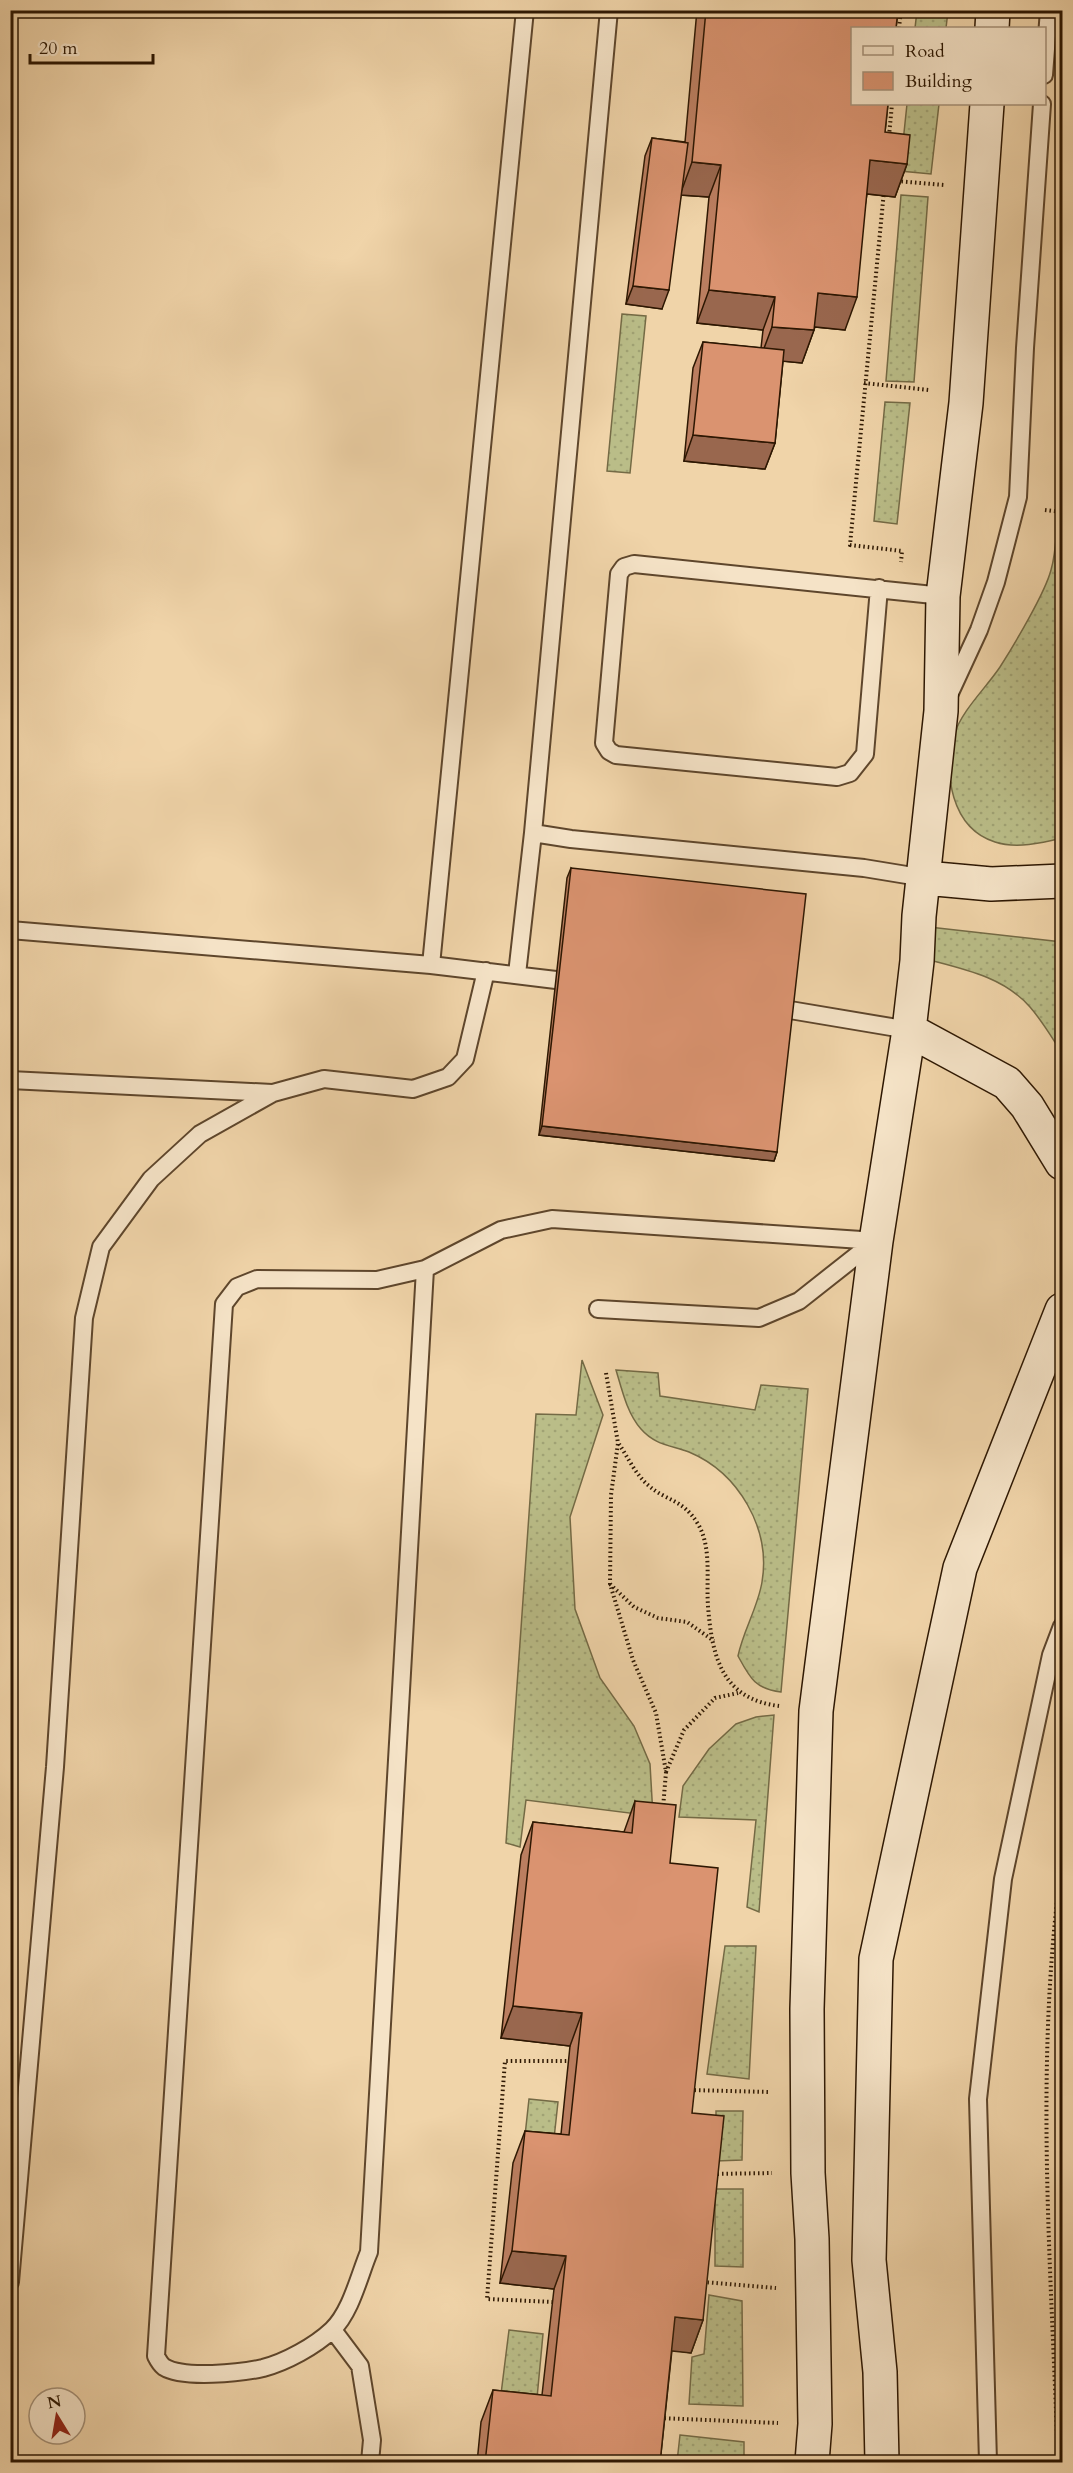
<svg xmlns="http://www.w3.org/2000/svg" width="1073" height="2473" viewBox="0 0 1073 2473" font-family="Cardo,serif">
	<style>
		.grass { fill: url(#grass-dots); stroke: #746a45; stroke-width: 1.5 }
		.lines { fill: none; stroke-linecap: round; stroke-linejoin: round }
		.service-casing { stroke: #5e462c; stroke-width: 20 }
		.secondary-casing { stroke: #2d1702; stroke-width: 36 }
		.path { stroke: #2d1702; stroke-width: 4; stroke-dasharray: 1.5 3; stroke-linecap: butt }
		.service { stroke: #f5e3c7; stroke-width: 16 }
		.secondary { stroke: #f5e3c7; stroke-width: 33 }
		.wall { fill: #bb7e60; stroke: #2d1702; stroke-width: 1.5 }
		.shaded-wall { fill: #99674e; stroke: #2d1702; stroke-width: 1.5 }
		.building { fill: #da9370; stroke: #2d1702; stroke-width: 1.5 }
	</style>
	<defs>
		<pattern id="grass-dots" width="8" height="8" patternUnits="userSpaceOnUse" patternTransform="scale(1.5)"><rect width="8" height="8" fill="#babd88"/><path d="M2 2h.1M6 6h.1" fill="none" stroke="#a0a274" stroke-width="1.8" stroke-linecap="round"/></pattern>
	</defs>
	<rect width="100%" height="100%" fill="#f0d4a9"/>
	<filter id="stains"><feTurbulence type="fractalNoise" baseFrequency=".00333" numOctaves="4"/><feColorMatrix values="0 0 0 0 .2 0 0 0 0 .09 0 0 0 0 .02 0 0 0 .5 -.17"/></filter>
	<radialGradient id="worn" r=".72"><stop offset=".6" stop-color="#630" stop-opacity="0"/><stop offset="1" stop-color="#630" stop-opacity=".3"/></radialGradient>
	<path class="grass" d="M917,11H948L946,28H915Z
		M907,104H939L931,174L900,171Z
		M901,195L928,197L914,382L886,381Z
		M622,314L646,316L630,473L607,471Z
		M885,402L910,403L897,524L874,521Z
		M1058,516H1062V838C1042,843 1016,849 995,842C951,828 943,773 954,735C962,710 986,688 1000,667C1014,645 1045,593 1051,570C1056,553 1056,534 1058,516Z
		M929,927L1062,942V1053C1052,1038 1043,1022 1030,1007C1004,977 964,969 926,959Z
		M582,1360L603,1415L570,1517L575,1609L600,1678L634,1726L650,1764L653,1816L526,1800L520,1847L506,1843L536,1414L576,1415Z
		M616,1370L658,1373L660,1396L755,1410L761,1385L808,1389L781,1692C755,1689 750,1678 738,1656C743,1631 758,1607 762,1582C771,1529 739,1473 689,1452C670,1445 655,1445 641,1429C627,1413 622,1390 616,1370Z
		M774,1715L759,1912L747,1907L756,1820L679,1817L683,1786L709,1749L736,1724L756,1717Z
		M725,1946H756L749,2079L707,2074Z
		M529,2099L558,2102L551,2166L522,2163Z
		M716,2111H743L742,2160L716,2161Z
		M715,2189H743V2267L715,2266Z
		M709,2295L742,2301L743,2406L689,2404L692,2357L704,2354Z
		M509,2330L543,2334L537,2398L501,2394Z
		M680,2435L744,2442V2462H677Z"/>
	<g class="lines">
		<defs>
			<path id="service" d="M1044,75L1049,10
				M879,588L865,754L850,773L837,777L616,755L609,751L604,743L619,574L624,567L634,564L943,596
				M949,695L979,630L996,582L1018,497L1025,348L1042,104
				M533,833L571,839L864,868L925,878
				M10,930L431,965L556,980
				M431,965L525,10
				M517,974L533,833L609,10
				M790,1010L909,1030
				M10,1080L272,1093
				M425,1269L369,2252C359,2276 351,2312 332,2330C315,2346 286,2362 263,2368C241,2373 183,2379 164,2367C160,2364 158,2360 156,2356L224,1304L237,1287L257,1279L377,1280L425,1269L501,1230L552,1219L876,1241
				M598,1309L759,1318L799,1301L875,1241
				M10,2282L55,1767L84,1318L101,1247L151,1179L200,1134L273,1093L324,1079L413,1089L448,1077L465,1059L486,971
				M333,2330L360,2366L372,2440L370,2462
				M988,2462L978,2099L1003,1879L1051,1655L1062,1626"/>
			<path id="secondary" d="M992,28L993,10
				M925,878L991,884L1062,881
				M909,1030L1007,1083L1027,1106L1062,1163
				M812,2462L815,2424L812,2239L808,2173L807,2009L816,1711L876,1241L909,1030L917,961L919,916L941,711L943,596L966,403L987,104
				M882,2462L880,2372L869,2260L876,1959L960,1568L1062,1310"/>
		</defs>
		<use href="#service" class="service-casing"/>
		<use href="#secondary" class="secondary-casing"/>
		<path class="path" d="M899,28L901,10
			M889,136L892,104
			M897,181L944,185
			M884,191L850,545L902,551L901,562
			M864,383L929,390
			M1045,510L1062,512
			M606,1373L618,1443L611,1495L610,1584L633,1660L656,1713L666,1772L663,1808
			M619,1444C627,1456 636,1475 648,1485C667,1502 682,1498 698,1524C712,1548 706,1579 708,1606C712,1657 722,1699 779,1706
			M610,1584L634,1607L658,1618L687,1622L714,1641
			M666,1772L684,1730L715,1698L738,1693
			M690,2090L769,2092
			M713,2174L772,2173
			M703,2282L776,2288
			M553,2302L487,2299L505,2061H569
			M660,2418L778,2423
			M1058,2462C1051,2263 1034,2060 1062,1862"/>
		<use href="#service" class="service"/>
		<use href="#secondary" class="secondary"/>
	</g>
	<path class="wall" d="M697,10H898L885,132L907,164L895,197L867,194L845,330L815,327L802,363L783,361L775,443L765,469L684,461L693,368L703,342L761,348L763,330L697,323L709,197L681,195L662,309L626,304L645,156L652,138L685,142Z
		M571,868L777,1152L774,1161L539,1135L567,878Z
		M635,1801L670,1863L692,2113L703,2320L691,2353L672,2350L660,2463H477L481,2422L493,2390L542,2395L554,2289L500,2283L513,2163L525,2131L561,2134L570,2046L501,2038L521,1855L533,1822L624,1832Z"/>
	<path class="shaded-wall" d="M870,160L907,164L895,197L859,193Z
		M692,162L721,165L709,197L680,195Z
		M633,286L669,290L662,309L626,304Z
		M709,290L775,297L763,330L697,323Z
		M818,293L857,297L845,330L806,326Z
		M772,327L814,330L802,363L760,359Z
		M693,435L775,443L765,469L684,461Z
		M542,1126L777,1152L774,1161L539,1135Z
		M513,2006L582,2013L570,2046L501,2038Z
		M512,2251L566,2256L554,2289L500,2283Z
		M675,2317L703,2320L691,2353L663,2350Z"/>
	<path class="building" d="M706,10H898L896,28H852V104H888L885,132L910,135L907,164L870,160L857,297L818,293L814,330L772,327L775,297L709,290L721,165L692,162Z
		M652,138L688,143L669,290L633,286Z
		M703,342L784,350L775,443L693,435Z
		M571,868L806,894L777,1152L542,1126Z
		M635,1801L676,1805L670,1863L718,1868L692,2113L724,2116L703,2320L675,2317L660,2463H485L493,2390L551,2396L566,2256L512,2251L525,2131L569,2135L582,2013L513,2006L533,1822L632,1833Z"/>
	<rect width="1073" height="2473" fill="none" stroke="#f0d4a9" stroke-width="36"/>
	<rect x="12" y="12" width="1049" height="2449" fill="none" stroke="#2d1702" stroke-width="3"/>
	<rect x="18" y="18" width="1037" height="2437" fill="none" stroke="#2d1702" stroke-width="1.5"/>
	<rect x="851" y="27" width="195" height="78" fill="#f5e3c7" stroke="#a59178" stroke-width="1.5"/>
	<rect x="863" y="46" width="30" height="9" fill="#f5e3c7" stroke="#a59178" stroke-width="1.5"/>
	<text x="905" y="57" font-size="18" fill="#2d1702">Road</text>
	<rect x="863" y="72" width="30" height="18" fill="#da9370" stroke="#a59178" stroke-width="1.5"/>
	<text x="905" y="87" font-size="18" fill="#2d1702">Building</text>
	<g transform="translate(57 2416) rotate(349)"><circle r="28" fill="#f5e3c7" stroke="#a59178" stroke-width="1.5"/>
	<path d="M0-4.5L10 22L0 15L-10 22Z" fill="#8f2418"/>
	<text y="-9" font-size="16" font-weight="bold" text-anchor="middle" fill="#2d1702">N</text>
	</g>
	<path d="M30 54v9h123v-9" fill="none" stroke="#2d1702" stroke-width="3"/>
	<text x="39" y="54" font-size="18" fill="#2d1702" stroke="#f5e3c7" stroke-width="4.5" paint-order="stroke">20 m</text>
	<rect width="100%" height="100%" filter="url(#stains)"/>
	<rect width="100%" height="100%" fill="url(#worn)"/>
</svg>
